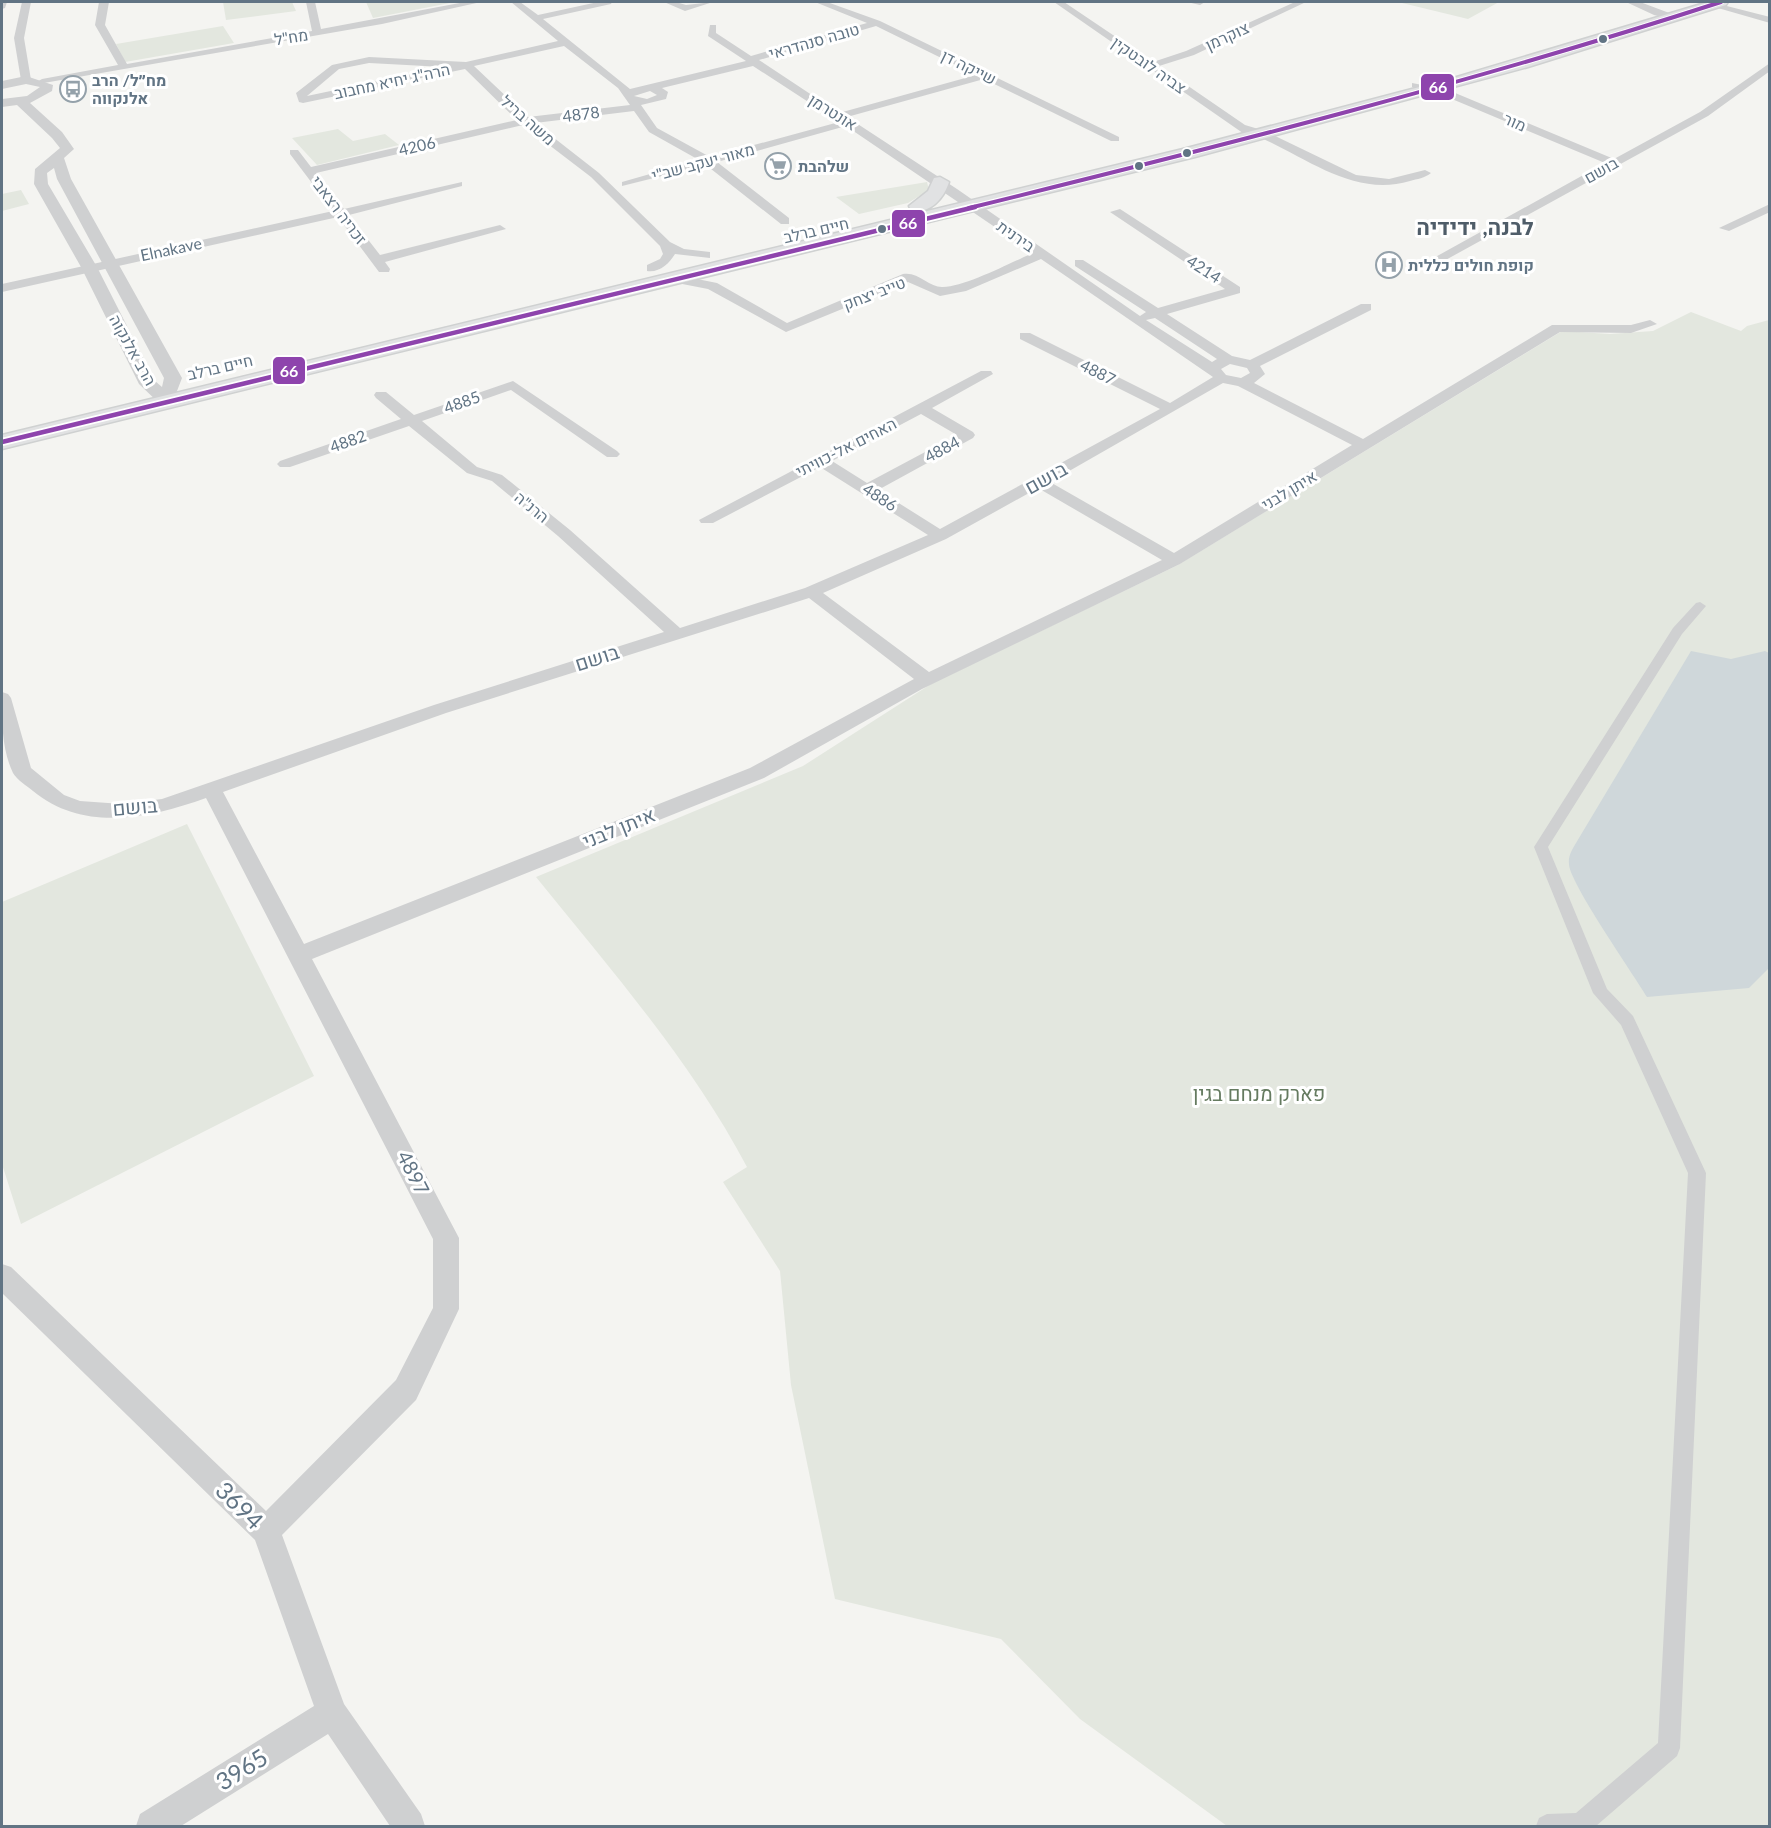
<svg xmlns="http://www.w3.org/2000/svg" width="1771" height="1828" viewBox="0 0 1771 1828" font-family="Lato,Heebo,sans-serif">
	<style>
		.green { fill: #e3e7df }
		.water { fill: #cfd7da }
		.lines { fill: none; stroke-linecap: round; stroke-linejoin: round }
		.primary-casing { stroke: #cfd1d1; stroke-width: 3 }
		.pedestrian { fill: #cfd0d1; fill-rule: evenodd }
		.minor { fill: #cfd0d1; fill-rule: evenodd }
		.tertiary { fill: #cfd0d1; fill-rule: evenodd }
		.primary { fill: #e1e2e3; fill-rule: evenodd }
		.bus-1-far1-casing { stroke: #fff; stroke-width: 6 }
		.bus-1-casing { stroke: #fff; stroke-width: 8 }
		.bus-1-far1 { stroke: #8e44ad; stroke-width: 4 }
		.bus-1 { stroke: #8e44ad; stroke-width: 4.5 }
		.bus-dot { fill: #617484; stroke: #fff; stroke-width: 2 }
		.labels { text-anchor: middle; stroke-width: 6; stroke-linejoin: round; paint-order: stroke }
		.far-street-label { font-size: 16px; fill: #617484; stroke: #fff }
		.far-poi-label { font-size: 16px; font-weight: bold; fill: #617484; stroke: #fff; text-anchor: start }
		.street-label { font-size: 20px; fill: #617484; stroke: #fff }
		.park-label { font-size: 20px; fill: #657b60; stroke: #fff }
		.far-district-label { font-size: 22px; font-weight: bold; fill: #4f5d69; stroke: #fff }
		.near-street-label { font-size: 24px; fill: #617484; stroke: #fff }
		.line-badge { stroke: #fff; stroke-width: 2 }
		.badge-label { font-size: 16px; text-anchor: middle; font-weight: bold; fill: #fff }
	</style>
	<rect width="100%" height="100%" fill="#f4f4f1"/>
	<path class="green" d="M223,2H292L296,11L226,20Z
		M366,2H455L373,18Z
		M1398,2H1499L1468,19Z
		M223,26L234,43L125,62L116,44Z
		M338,129L353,141L385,134L399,145L317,165L292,138Z
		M927,182L929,190L908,203L859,214L836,197Z
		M21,190L29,204L2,211V194Z
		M1691,312L1741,331L1747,326L1769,320V1826H1227L1080,1719L1001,1639L835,1599L791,1385L780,1271L723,1182L747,1167C691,1061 611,970 536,877L803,766L931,684L1178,565L1562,331L1610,334L1653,331Z
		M187,824L314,1076L21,1224L2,1164V902Z"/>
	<path class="water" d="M1691,651L1731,659L1765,651L1769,653V968L1749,988L1647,997C1634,975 1569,882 1569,864C1568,856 1572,850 1576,843Z"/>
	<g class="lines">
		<defs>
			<path id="primary" d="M1708,2H1728L1726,5L1528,67L1195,157L2,449V435L1183,149L1450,79Z
				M940,177L949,182C944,198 930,215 911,210L909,206L928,191L934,178Z"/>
		</defs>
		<use href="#primary" class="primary-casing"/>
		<path class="pedestrian" d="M1700,602L1706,606L1682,634L1548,847L1607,989L1633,1016L1706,1173L1680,1748L1677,1756L1596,1826H1536L1539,1818L1547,1814L1576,1813L1658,1743L1688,1173L1621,1025L1593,993L1534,847L1673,628L1696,603Z"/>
		<path class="minor" d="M2,2H7L5,8L2,9Z
			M22,2H31L24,38L31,80L26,83L21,80L14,38Z
			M99,2H109L105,25L127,64L312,31L306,2H315L321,29L465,2H481L382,24L38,84L37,82L42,79L118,65L95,25Z
			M511,2H520L538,15L598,2H612L611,4L543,19L630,89L746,61L708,36L710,25H716V33L751,56L867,23L815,2H827L880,21L1119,137V141H1111L984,79L847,117L957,189L1140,316L1146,312L1075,266V260H1083L1158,308L1225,289L1110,212L1120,209L1240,287V293L1167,314L1232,356L1250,360L1361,304H1371V310L1260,366L1265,374L1254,383L1363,439L1552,325H1631L1650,320L1657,324L1631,333L1560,332L1180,564L922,689L764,778L312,959L459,1238V1309L416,1400L282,1535L344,1704L421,1814L425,1826H390L328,1734L181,1826H136L140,1814L314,1706L255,1540L2,1293V1264L11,1267L266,1511L396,1380L433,1308V1239L206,798C150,818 84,833 33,791C27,786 17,780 13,773C1,748 2,718 2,692L8,694L11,698L31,768L64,795L80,801L122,804L162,799L434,705L664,632L558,536L492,481L467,473L409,426L290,467H280L277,464L280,461L401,419L376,398L374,395L376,392H386L414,415L513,381L617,451L620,454L617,457H607L511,390L422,421L477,467L502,475L570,530L680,628L805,588L928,535L820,467L713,523H701L699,520L981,371H991L993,374L932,408L973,432L975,435L973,438L878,490L940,529L1160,409L1020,339V333H1030L1170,403L1213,377L1041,259L966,291L940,296L908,282L786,332L708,289L672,282L671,279L677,275L717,283L787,323L903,274C918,271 930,288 943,287C965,287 1012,262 1033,253L846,126L717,162L789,218V224H781L706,165L622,186V182L699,160L649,132L634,111L535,123L599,173L670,242L684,249L710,252V258L675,254C669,264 659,273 647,271V265L660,259L663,254L660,246L591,177L523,125L316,173L344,209L462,182V186L349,215L380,255L500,225L506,229L385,262L390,269L389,272H379L338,217L2,292V284L333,211L290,154V150H298L311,167L517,120L465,69L303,103L299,102L296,93L332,65L369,57L466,62L558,41ZM876,26L976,75L839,113L759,60ZM564,46L618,88L630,105L528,117L474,66ZM369,63L444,67L307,96L339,69ZM753,66L839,122L710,157L657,128L641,105L666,99L668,92L662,88ZM650,91L657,95L647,99L634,96ZM1155,318L1217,359L1212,362L1146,320ZM1230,364L1247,368L1250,373L1241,378L1226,375L1221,369ZM1223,383L1238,386L1352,445L1174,553L1050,482ZM921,414L957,435L867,483L832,461ZM1038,488L1162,560L929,672L823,593L946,539ZM809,598L914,679L750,768L304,944L223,792L446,713Z
			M664,2H676L686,5L713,2L685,11Z
			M1054,2H1064L1153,62L1186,51L1295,2H1306L1194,55L1159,66L1245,125L1265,131L1356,175L1389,179L1425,170L1431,173C1425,178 1417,179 1410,181C1355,198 1307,158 1259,137L1250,138Z
			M1187,2H1205L1200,5Z
			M1711,2L1770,17V23L1711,6Z
			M1770,63V71L1708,116L1431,268H1423L1421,265L1605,163L1440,94L1412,87V83L1448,90L1614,159L1700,112Z
			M1770,204V212L1729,231L1719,228Z"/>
		<path class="tertiary" d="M1626,2H1640L1680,17L1674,20L1654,15Z
			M26,76L53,85L52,91L30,103L62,132L74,149L64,158L71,179L182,378L172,404H160L139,384L81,267L34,184L35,169L60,148L52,138L17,105L2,107V99L27,96L40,87L26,84L2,89V81ZM54,168L57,179L164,378L162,387L155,381L97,267L48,184L47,173Z"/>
		<use href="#primary" class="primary"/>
		<defs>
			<path id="bus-1-far1" d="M969,208C1222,146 1474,82 1721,2"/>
			<path id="bus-1" d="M2,442L975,207"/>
		</defs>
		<use href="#bus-1-far1" class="bus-1-far1-casing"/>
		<use href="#bus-1" class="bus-1-casing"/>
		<use href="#bus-1-far1" class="bus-1-far1"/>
		<use href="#bus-1" class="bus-1"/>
	</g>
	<defs>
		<symbol id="bus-ring" viewBox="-11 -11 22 22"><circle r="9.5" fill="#fff" stroke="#94a1aa" stroke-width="1.5"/><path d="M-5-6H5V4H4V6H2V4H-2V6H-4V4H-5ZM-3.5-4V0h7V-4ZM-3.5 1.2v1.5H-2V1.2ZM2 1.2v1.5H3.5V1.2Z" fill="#94a1aa"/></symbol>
		<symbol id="supermarket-ring" viewBox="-11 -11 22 22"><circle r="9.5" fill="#fff" stroke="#94a1aa" stroke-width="1.5"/><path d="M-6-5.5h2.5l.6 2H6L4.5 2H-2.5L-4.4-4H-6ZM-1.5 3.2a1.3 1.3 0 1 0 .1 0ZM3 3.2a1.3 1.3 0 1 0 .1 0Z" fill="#94a1aa"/></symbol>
		<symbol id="hospital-ring" viewBox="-11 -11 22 22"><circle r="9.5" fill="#fff" stroke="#94a1aa" stroke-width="1.5"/><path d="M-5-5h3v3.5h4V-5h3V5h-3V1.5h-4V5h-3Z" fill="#94a1aa"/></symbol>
	</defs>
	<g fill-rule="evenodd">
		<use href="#bus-ring" x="58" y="74" width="30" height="30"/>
		<use href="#supermarket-ring" x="763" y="151" width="30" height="30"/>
		<use href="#hospital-ring" x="1374" y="250" width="30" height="30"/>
	</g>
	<g class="bus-dot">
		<circle cx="1603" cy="39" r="5"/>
		<circle cx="1187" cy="153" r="5"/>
		<circle cx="1139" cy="166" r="5"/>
		<circle cx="882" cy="229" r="5"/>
	</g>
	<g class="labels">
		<g class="far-street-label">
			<text transform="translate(1227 36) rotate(-25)" y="6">צוקרמן</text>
			<text transform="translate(291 37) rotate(-9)" y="6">מח"ל</text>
			<text transform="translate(814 41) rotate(-16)" y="6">טובה סנהדראי</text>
			<text transform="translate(1149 65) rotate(35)" y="6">צביה לובטקין</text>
			<text transform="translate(969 67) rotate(26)" y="6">שייקה דן</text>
			<text transform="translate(392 81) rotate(-12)" y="6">הרה"ג יחיא מחבוב</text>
			<text transform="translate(833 112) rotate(32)" y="6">אונטרמן</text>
			<text transform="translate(581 114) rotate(-7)" y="6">4878</text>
			<text transform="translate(528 120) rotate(41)" y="6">משה בריל</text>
			<text transform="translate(1515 122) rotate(23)" y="6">מור</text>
			<text transform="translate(417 146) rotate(-13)" y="6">4206</text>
			<text transform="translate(703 162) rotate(-15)" y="6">מאור יעקב שב"י</text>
			<text transform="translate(1601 170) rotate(-29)" y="6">בושם</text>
			<text transform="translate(339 210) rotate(53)" y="6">זכריה רצאבי</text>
			<text transform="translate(816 230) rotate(-13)" y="6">חיים ברלב</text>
			<text transform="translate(1016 236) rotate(35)" y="6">בירנית</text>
			<text transform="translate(171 249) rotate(-12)" y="6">Elnakave</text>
			<text transform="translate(1204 269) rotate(33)" y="6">4214</text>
			<text transform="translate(874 293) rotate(-21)" y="6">טייב יצחק</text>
			<text transform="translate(133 350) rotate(61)" y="6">הרב אלנקוה</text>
			<text transform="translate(220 367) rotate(-13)" y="6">חיים ברלב</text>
			<text transform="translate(1098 372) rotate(27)" y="6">4887</text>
			<text transform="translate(462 402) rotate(-20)" y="6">4885</text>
			<text transform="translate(348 441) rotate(-20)" y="6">4882</text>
			<text transform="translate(846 447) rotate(-27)" y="6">האחים אל-כוויתי</text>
			<text transform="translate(942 449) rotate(-28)" y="6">4884</text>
			<text transform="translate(1289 490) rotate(-31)" y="6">איתן לבני</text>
			<text transform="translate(880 497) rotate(33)" y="6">4886</text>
			<text transform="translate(532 507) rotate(39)" y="6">הרנ"ה</text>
		</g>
		<g class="far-poi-label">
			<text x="92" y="86">מח״ל/ הרב<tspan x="92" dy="18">אלנקווה</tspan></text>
			<text x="798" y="172">שלהבת</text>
			<text x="1408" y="271">קופת חולים כללית</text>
		</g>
		<g class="street-label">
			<text transform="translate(1046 478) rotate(-29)" y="7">בושם</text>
			<text transform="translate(597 658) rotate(-18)" y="7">בושם</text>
			<text transform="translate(135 807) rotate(-5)" y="7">בושם</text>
			<text transform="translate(619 828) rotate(-22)" y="7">איתן לבני</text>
			<text transform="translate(413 1173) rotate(63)" y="7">4897</text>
		</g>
		<g class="park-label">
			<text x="1259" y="1101">פארק מנחם בגין</text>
		</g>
		<g class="far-district-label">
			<text x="1475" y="235">לבנה, ידידיה</text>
		</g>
		<g class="near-street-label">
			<text transform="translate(239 1506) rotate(45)" y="8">3694</text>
			<text transform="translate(242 1770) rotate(-32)" y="8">3965</text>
		</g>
	</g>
	<g class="line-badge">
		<rect x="1420" y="73" width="35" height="28" rx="6" fill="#8e44ad"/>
		<rect x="891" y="209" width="35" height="29" rx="6" fill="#8e44ad"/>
		<rect x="272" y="356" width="34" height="29" rx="6" fill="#8e44ad"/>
	</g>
	<g class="badge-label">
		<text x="1438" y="93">66</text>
		<text x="908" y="229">66</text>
		<text x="289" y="377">66</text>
	</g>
	<rect width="1771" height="1828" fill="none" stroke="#617484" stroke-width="6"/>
</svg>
